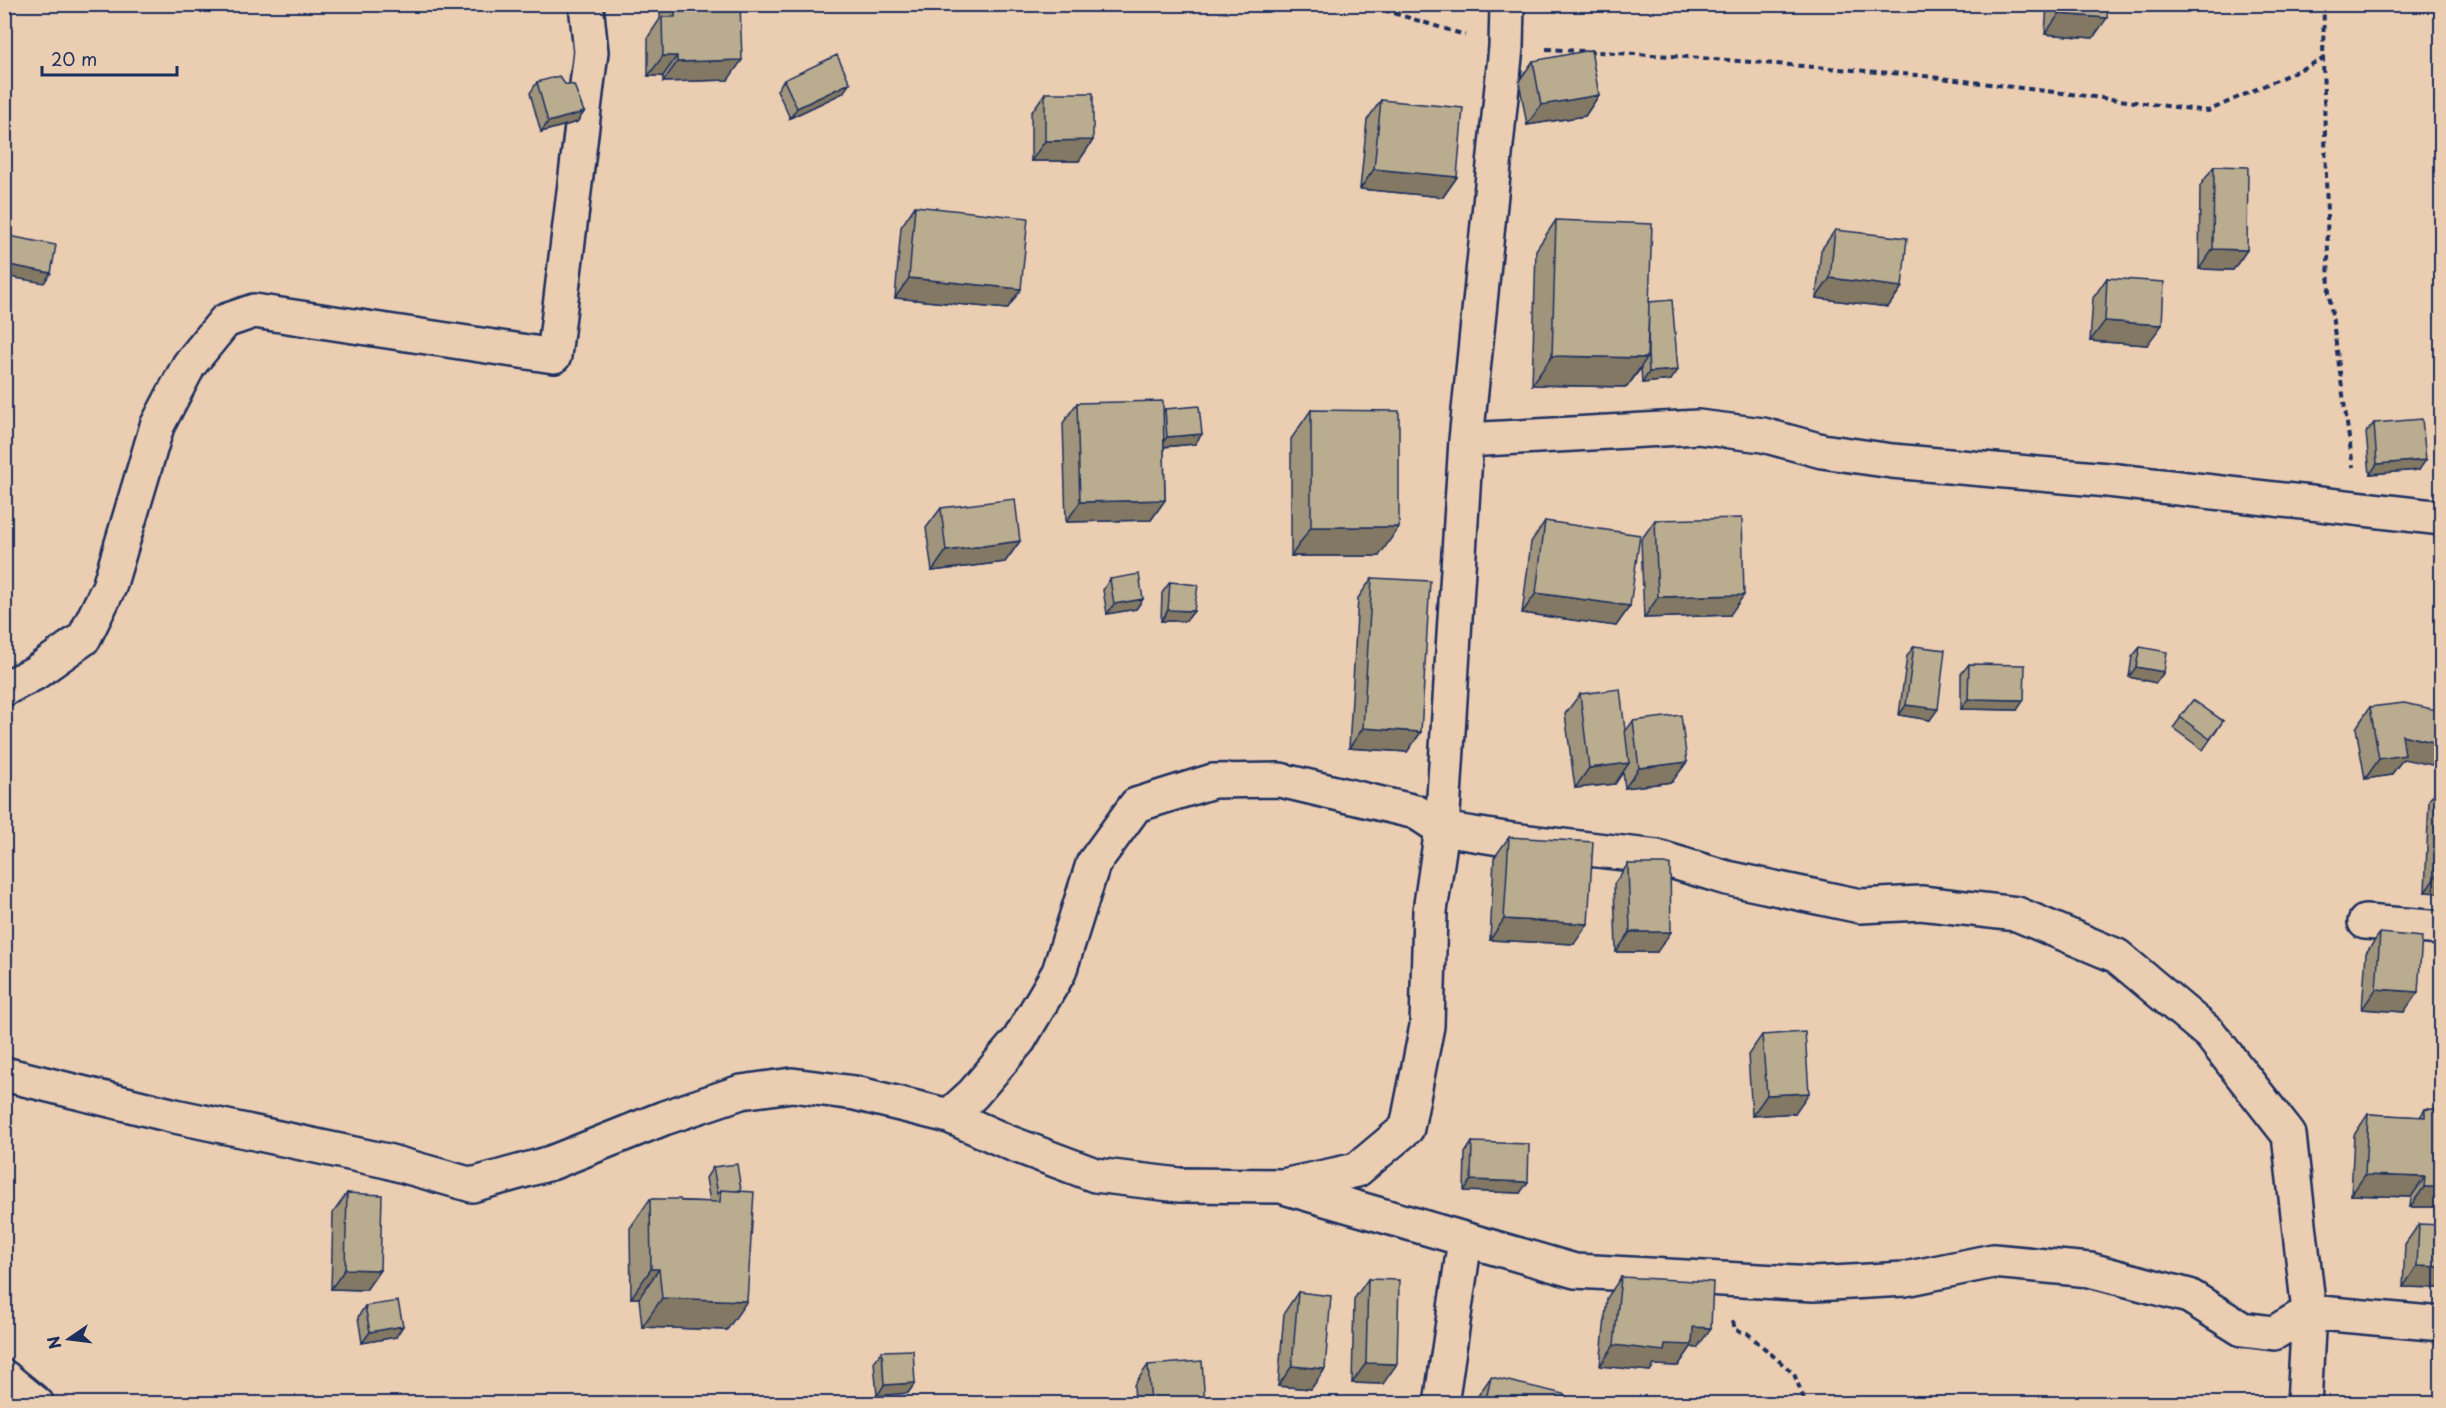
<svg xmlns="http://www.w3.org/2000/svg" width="2446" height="1408" viewBox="0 0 2446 1408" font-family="'Playpen Sans',sans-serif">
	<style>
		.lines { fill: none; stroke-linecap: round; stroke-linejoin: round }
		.minor-casing { stroke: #1b2f5e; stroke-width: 38 }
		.path { stroke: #1b2f5e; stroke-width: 4; stroke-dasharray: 6 4.5; stroke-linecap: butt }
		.minor { stroke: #ebceb2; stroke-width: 33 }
		.wall { fill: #a0947b; stroke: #1b2f5e; stroke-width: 1.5 }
		.shaded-wall { fill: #827864; stroke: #1b2f5e; stroke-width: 1.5 }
		.building { fill: #baac8f; stroke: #1b2f5e; stroke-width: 1.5 }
	</style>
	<rect width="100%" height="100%" fill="#ebceb2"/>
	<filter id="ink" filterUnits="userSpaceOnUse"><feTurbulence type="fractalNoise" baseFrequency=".0167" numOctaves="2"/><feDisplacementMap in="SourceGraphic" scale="12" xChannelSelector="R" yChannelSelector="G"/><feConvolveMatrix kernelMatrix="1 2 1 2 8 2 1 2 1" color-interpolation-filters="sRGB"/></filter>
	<g filter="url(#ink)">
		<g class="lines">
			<defs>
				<path id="minor" d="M1507,4L1506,47L1466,440L1442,829L1416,812L1280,780L1213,781L1136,805L1093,864L1059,972L1019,1040L973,1094L949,1116L1010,1143L1095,1175L1179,1185L1283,1186L1357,1170L1407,1128L1427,1026L1430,911L1442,829L1512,840L1657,857L1727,878L1860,906L1921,903L2017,914L2117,956L2210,1034L2289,1135L2309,1312L2304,1404
					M1466,440L1698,427L1763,435L1822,451L1892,461L2108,480L2442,518
					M4,689L35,673L84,638L109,587L157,426L189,365L225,321L254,311L554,356L591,52L586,4
					M2365,922L2442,928
					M4,1074L175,1116L387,1161L472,1185L551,1163L664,1118L741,1092L792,1085L855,1093L949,1116
					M1287,1188L1575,1271L1814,1284L1905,1279L1993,1261L2090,1270L2189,1296L2242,1329L2274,1333L2309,1312L2442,1324
					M4,1377L37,1404
					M1441,1404L1465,1240"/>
			</defs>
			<use href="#minor" class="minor-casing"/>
			<path class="path" d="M1364,4L1465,35
				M2324,4L2323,59L2329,293L2353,467
				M1546,49L1688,57L1916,75L2208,111L2323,59
				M1733,1321L1735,1330L1747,1333L1794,1374L1806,1404"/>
			<use href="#minor" class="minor"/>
		</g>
		<path class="wall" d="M660,4H740L728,80L663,82V76H648V37L660,19Z
			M2047,4H2108L2093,38L2045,34Z
			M1533,61L1599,95L1585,116L1527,125L1519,81Z
			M784,80L843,93L790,118L777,90Z
			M537,82L584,112L577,122L541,132L530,93Z
			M1045,93L1093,140L1079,161H1031V113Z
			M1381,100L1457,177L1443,197L1360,189L1367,120Z
			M2214,166L2247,250L2233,270L2199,269L2200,186Z
			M915,206L1021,289L1007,309L895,298L901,227Z
			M1556,220L1649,302L1671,380L1642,383L1641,368L1627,387L1532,385L1536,250Z
			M1835,230L1902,287L1888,307L1816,298L1821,250Z
			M2107,278L2147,345L2090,341L2093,298Z
			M1077,403L1163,412L1165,409L1195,444L1164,447L1165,500L1151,520L1066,522L1063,423Z
			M1311,410L1379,556H1291V439Z
			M2374,423L2419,470L2370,474L2366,433Z
			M941,508L1020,541L1005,562L932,571L926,528Z
			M1655,520L1730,615L1644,618L1641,540Z
			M1545,521L1630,606L1616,626L1522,613L1531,542Z
			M1372,578L1421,732L1407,752L1349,748L1358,598Z
			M1110,579L1143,599L1136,609L1107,614L1103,590Z
			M1170,582L1194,611L1186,621H1161L1162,593Z
			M1914,646L1930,720L1899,715L1907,656Z
			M2140,647L2164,672L2156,683L2129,677L2132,657Z
			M1969,664L2017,710L1961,709V674Z
			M1580,694L1625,732L1633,721L1672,782L1625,788L1623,772L1615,784L1575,788L1565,714Z
			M2193,700L2223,721L2203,750L2173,728Z
			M2370,707L2403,759L2391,775L2365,779L2356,728Z
			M2442,783V893L2425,892L2429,800Z
			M1509,837L1574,944L1490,940L1494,858Z
			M1628,864L1657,952H1616L1614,884Z
			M2380,933L2404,1012L2362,1009L2366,953Z
			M1762,1035L1795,1113L1752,1116L1748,1055Z
			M2425,1109L2442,1110V1207H2410L2411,1197L2351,1195L2354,1135L2368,1114L2420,1117Z
			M1472,1142L1520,1193L1464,1191L1465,1153Z
			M713,1167L741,1190L740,1191L727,1330L642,1327L639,1298H631L630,1228L650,1199L710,1202L706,1178Z
			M347,1193L380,1270L366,1290L331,1289L333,1213Z
			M2419,1224L2442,1288L2403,1287L2405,1244Z
			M1621,1277L1697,1348L1691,1347L1678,1366L1654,1365L1650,1371L1600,1366L1607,1298Z
			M1368,1279L1383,1384L1352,1383L1354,1299Z
			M1298,1292L1325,1369L1311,1389L1278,1386L1284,1313Z
			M365,1306L396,1337L362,1343L358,1317Z
			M882,1351L915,1383L908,1393L877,1396L874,1362Z
			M1148,1365L1205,1404H1135L1134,1385Z
			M1491,1377L1561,1404H1475L1477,1397Z"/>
		<path class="shaded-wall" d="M2059,14L2107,18L2093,38L2045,34Z
			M663,56H677L663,76H648Z
			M742,60L728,80L663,82L677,62Z
			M850,83L843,93L790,118L797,108Z
			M1599,95L1585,116L1527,125L1541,105Z
			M584,112L577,122L541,132L548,122Z
			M1093,140L1079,161H1031L1045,141Z
			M1374,169L1457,177L1443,197L1360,189Z
			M2213,249L2247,250L2233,270L2199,269Z
			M4,264L51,273L44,283L4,276Z
			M909,278L1021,289L1007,309L895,298Z
			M1830,278L1902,287L1888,307L1816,298Z
			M2105,321L2162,325L2147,345L2090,341Z
			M1552,356L1647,358L1627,387L1532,385Z
			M1678,370L1671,380L1642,383L1649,372Z
			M1202,434L1195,444L1160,447L1167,437Z
			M2426,460L2419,470L2370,474L2377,464Z
			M1165,500L1151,520L1066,522L1080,502Z
			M1311,527H1399L1379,556H1291Z
			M1020,541L1005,562L932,571L946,551Z
			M1536,593L1630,606L1616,626L1522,613Z
			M1744,595L1730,615L1644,618L1658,597Z
			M1143,599L1136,609L1107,614L1114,604Z
			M1168,610L1194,611L1186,621H1161Z
			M2136,667L2164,672L2156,683L2129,677Z
			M1968,699L2024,700L2017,710L1961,709Z
			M1906,705L1938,709L1930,720L1899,715Z
			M1363,728L1421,732L1407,752L1349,748Z
			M2402,735L2442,744V767L2403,759L2391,775L2365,779L2379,759Z
			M1687,762L1672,782L1625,788L1639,768Z
			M1629,763L1615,784L1575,788L1589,768Z
			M2439,872H2442V893L2425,892Z
			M1504,919L1588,924L1574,944L1490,940Z
			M1630,932H1671L1657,952H1616Z
			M2376,989L2418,992L2404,1012L2362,1009Z
			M1809,1093L1795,1113L1752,1116L1767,1095Z
			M2365,1175L2425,1177L2411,1197L2351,1195Z
			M1471,1180L1528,1182L1520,1193L1464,1191Z
			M2424,1187H2442V1207H2410Z
			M2417,1266L2442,1267V1288L2403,1287Z
			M345,1269L380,1270L366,1290L331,1289Z
			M651,1269H659L639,1298H631Z
			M662,1298L747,1301L727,1330L642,1327Z
			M403,1326L396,1337L362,1343L370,1332Z
			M1693,1327L1711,1328L1697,1348L1691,1347L1678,1366L1654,1365L1650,1371L1600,1366L1614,1345L1665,1344Z
			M1366,1363L1397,1364L1383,1384L1352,1383Z
			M1292,1366L1325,1369L1311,1389L1278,1386Z
			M915,1383L908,1393L877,1396L884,1385Z"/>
		<path class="building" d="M675,4H740L742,60L677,62V56H663L662,17H675Z
			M2060,4H2108L2107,18L2059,14Z
			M1591,50L1599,95L1541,105L1533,61Z
			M837,55L850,83L797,108L784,80Z
			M559,76L565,84L574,85L584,112L548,122L537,82Z
			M1045,93H1093V140L1045,141Z
			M1381,100L1463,108L1457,177L1374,169Z
			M2214,166L2248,167L2247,250L2213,249Z
			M915,206L1028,218L1021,289L909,278Z
			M1556,220L1652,224L1647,358L1552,356Z
			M1835,230L1907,238L1902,287L1830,278Z
			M4,235L56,245L51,273L4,264Z
			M2107,278L2164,282L2162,325L2105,321Z
			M1672,300L1678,370L1649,372L1648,353L1649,302Z
			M1163,401L1165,500L1080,502L1077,403Z
			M1199,406L1202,434L1167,437L1165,409Z
			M1311,410L1399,411V527H1311Z
			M2422,419L2426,460L2377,464L2374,423Z
			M1015,499L1020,541L946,551L941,508Z
			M1742,518L1744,595L1658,597L1655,520Z
			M1545,521L1640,535L1630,606L1536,593Z
			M1139,574L1143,599L1114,604L1110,579Z
			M1372,578L1430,581L1421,732L1363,728Z
			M1170,582L1198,585L1194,611L1168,610Z
			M1914,646L1945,650L1938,709L1906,705Z
			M2140,647L2167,652L2164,672L2136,667Z
			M1969,664L2025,665L2024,700L1968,699Z
			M1620,689L1629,763L1589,768L1580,694Z
			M2193,700L2223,721L2210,739L2180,717Z
			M2404,703L2442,711V744L2402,735L2405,755L2379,759L2370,707Z
			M1681,715L1687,762L1639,768L1633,721Z
			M2442,820V872H2439Z
			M1509,837L1593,842L1588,924L1504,919Z
			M1628,864H1670L1671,932H1630Z
			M2380,933L2422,937L2418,992L2376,989Z
			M1805,1032L1809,1093L1767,1095L1762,1035Z
			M2425,1109L2442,1110V1187H2424L2425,1177L2365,1175L2368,1114L2425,1117Z
			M1472,1142L1529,1144L1528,1182L1471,1180Z
			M737,1164L741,1190L735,1191L721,1190L718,1194L713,1167Z
			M721,1190L754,1192L747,1301L662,1298L659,1269H651L650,1199H680L681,1201L720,1202Z
			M347,1193L382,1195L380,1270L345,1269Z
			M2419,1224L2442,1225V1267L2417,1266Z
			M1621,1277L1713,1282L1711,1328L1693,1327L1692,1345L1665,1344L1664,1351L1614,1345Z
			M1368,1279L1399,1280L1397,1364L1366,1363Z
			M1298,1292L1331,1296L1325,1369L1292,1366Z
			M398,1301L403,1326L370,1332L365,1306Z
			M913,1350L915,1383L884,1385L882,1351Z
			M1202,1361L1205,1404H1151L1148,1365Z
			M1491,1377L1564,1394L1561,1404H1485Z"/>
	</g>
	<rect width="2446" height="1408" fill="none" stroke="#ebceb2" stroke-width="24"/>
	<rect x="12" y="12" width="2422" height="1384" fill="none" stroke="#1b2f5e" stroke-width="2" filter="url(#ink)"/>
	<g transform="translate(69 1339) rotate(256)" stroke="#ebceb2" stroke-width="4.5" paint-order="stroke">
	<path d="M0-4.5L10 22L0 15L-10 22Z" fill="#1b2f5e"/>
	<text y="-9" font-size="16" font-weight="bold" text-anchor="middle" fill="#1b2f5e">N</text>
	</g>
	<path d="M42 66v9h135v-9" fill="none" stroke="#1b2f5e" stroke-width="3"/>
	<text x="51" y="66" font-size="18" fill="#1b2f5e" stroke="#ebceb2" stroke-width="4.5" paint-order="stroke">20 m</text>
</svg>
